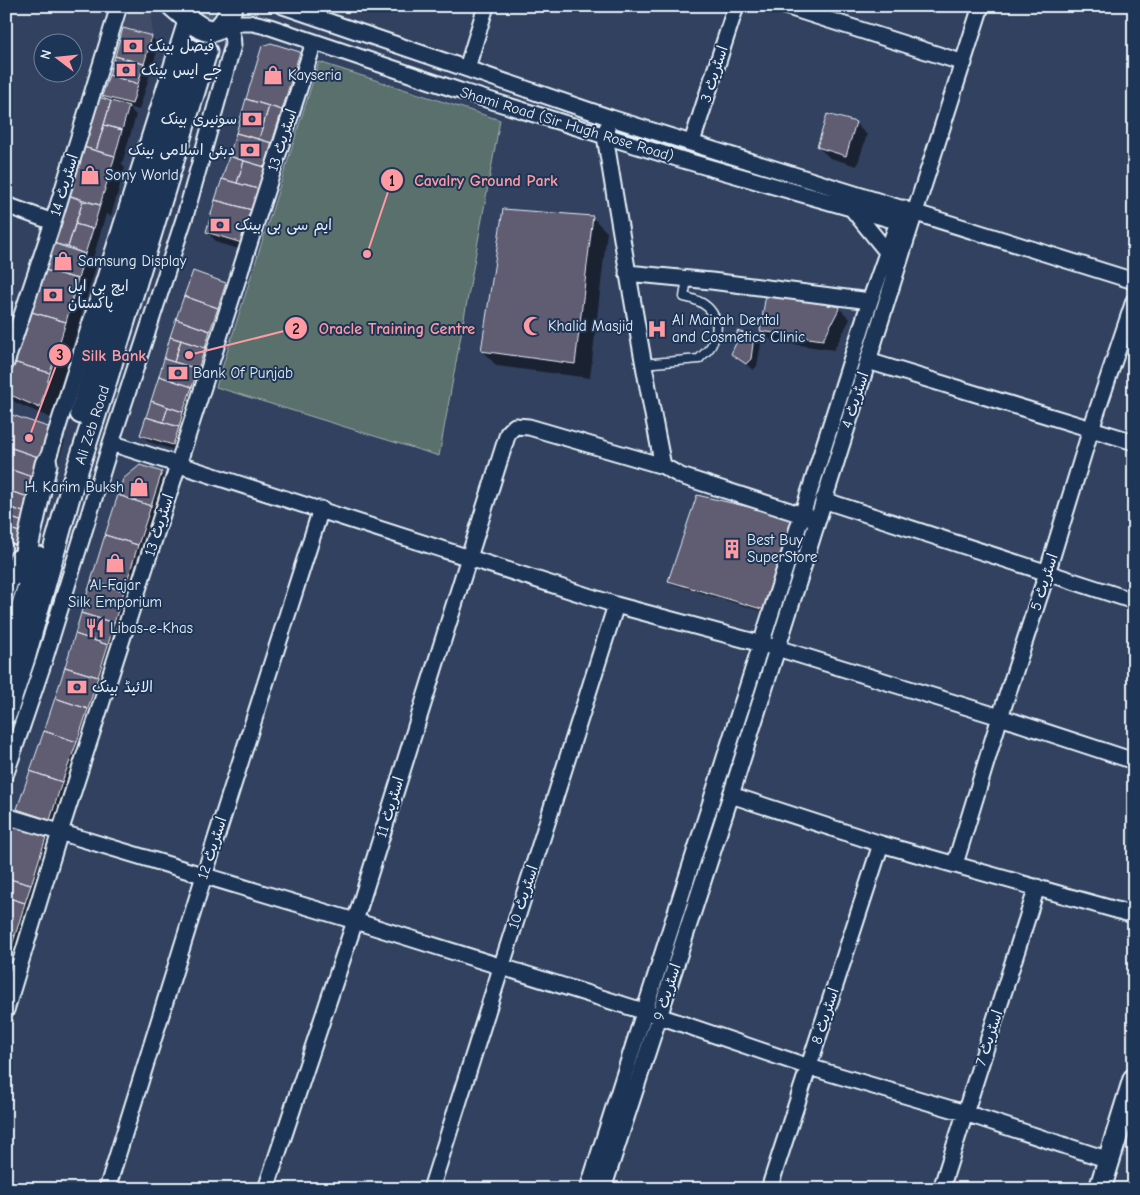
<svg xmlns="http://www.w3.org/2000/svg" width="1140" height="1195" viewBox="0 0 1140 1195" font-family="'Comic Neue','Playpen Sans Arabic',sans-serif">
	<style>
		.built { fill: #424c67 }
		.green { fill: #5a706c; stroke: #a1b0b2 }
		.shadow { fill: #0007; fill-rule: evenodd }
		.building { fill: #615c71; stroke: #e8f1f8 }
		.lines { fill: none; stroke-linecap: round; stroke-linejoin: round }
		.secondary-tunnel { stroke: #4c5b76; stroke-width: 21; stroke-dasharray: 21 11; stroke-linecap: butt }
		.lane-casing { stroke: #e8f1f8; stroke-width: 11 }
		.street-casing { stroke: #e8f1f8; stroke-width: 19 }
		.secondary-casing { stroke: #e8f1f8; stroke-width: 25 }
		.lane { stroke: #1d3557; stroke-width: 8 }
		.street { stroke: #1d3557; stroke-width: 15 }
		.secondary { stroke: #1d3557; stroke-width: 21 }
		.labels { text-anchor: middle; stroke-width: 4; stroke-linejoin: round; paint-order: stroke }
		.poi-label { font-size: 15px; fill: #e8f1f8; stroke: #1d3557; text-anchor: start }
		.street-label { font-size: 15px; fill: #e8f1f8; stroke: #1d3557 }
		.leader { fill: none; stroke: #ff9aa2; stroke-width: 2 }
		.callout-dot { fill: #ff9aa2; stroke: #1d3557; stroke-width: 2 }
		.mark-label { font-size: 15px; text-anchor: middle; font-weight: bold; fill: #111 }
		.callout-label { font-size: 16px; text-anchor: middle; font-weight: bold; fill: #ff9aa2; stroke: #1d3557; stroke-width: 4; stroke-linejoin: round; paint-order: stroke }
	</style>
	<rect width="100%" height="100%" fill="#31415f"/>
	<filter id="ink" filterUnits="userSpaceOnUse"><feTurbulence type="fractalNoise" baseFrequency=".02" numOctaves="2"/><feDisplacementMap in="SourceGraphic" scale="10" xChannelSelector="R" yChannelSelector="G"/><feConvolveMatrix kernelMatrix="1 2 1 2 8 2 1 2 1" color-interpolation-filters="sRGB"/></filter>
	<g filter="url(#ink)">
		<path class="built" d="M130,6H150L152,13V36L123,28Z"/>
		<path class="green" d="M319,62L500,120L439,456L216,387Z"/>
		<path class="shadow" d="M124,30L152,38L159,45L139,110L128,107L136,115L122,164L125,168L111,216L106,214L92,262L96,266L51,418L16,403L6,393L81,145L110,102L104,96Z
			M263,47L299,53L311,64L253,253L218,243L207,232Z
			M855,123L867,135L857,166L830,158L818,147Z
			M592,217L607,232L590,378L497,366L482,351Z
			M226,284L233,291L180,452L149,442L142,435L152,401Z
			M767,296L839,308L850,319L834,350L772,341L761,330Z
			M754,337L761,344L757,366L753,370L733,353Z
			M6,414L54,430L65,441L6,617V572L8,573L24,526H21L6,569Z
			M162,473L173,484L61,830L29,820L18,809L76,634Z
			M698,496L771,614L672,584L669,581Z
			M46,835L57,846L32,909L28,908L35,915L6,1012V845ZM43,840H46L30,891H28Z"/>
		<path class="building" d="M123,28L152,36L144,64L115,56Z
			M271,43L300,52L282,110L246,99L262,46Z
			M115,56L144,64L138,84L109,75Z
			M109,75L138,84L132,104L102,96Z
			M96,96L111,101L96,151L80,146Z
			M246,99L269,106L259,139L236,133Z
			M111,101L129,106L122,130L104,125Z
			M269,106L282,110L272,143L259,139Z
			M827,114L856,122L846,156L817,147Z
			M104,125L122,130L115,156L96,151Z
			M236,133L272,143L265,167L229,156Z
			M80,146L115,156L100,205L65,194Z
			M229,156L244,161L237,183L222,179Z
			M244,161L265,167L258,189L237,183Z
			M222,179L258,189L252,210L215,200Z
			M65,194L83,201L68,247L50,242Z
			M215,200L252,210L242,243L206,232Z
			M83,201L100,205L93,229L75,224Z
			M503,209L593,216L575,364L481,351Z
			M75,224L93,229L85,254L68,247Z
			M50,242L85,254L78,279L41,269Z
			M41,269L78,279L66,322L28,311Z
			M193,271L226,283L218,308L184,296Z
			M766,294L840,307L823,340L760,331Z
			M184,296L218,308L210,331L176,319Z
			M28,311L66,322L50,373L13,362Z
			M176,319L210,331L205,348L170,337Z
			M737,331L754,336L751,359L746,364L731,354L737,341Z
			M170,337L181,340L174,362L164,359Z
			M181,340L205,348L198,369L174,362Z
			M164,359L198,369L192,387L159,376Z
			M13,362L50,373L40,408L6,393V384Z
			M159,376L192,387L183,412L151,401Z
			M151,401L168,407L163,422L146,417Z
			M168,407L183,412L179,427L163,422Z
			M6,413L54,429L44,459L6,446Z
			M146,417L179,427L173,445L140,435Z
			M6,446L44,459L38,479L6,468Z
			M140,465L162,472L151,506L118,495L123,479Z
			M12,470L38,479L32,498L6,490Z
			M6,490L32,498L26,513L6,506Z
			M118,495L151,506L138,545L105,535Z
			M697,495L796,518L768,611L668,581Z
			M6,506L26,513L23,522L6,516Z
			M6,516L23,522L20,532L6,528Z
			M6,528L20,532L15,545L6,542Z
			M105,535L138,545L124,591L91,581Z
			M6,542L15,545L12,556L6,554Z
			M91,581L124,591L114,623L81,613Z
			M81,613L114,623L108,645L75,634Z
			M75,634L108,645L98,677L65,667Z
			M65,667L98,677L88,709L55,698Z
			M55,698L88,709L77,742L44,731Z
			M44,731L77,742L62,782L30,771Z
			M30,771L62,782L50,820L17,809Z
			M11,823L47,834L31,885L6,878V840Z
			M6,878L31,885L25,903L6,897Z
			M6,897L25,903L15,936L6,933Z
			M6,933L15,936L8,959L6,958Z"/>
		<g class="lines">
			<path class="secondary-tunnel" d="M191,50L205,6"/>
			<defs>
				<path id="lane" d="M642,364L699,359C703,354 710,350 712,344C725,319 709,301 684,297L687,279"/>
				<path id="street" d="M283,6L611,118L1134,281
					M785,6L964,63
					M225,23H253L270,27L460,91L683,160L907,224
					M467,68L486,6
					M607,128L605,136C623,246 641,357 663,466
					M692,142L736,6
					M6,205L53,222
					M853,210L888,253
					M627,273L711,281L870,301
					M868,361L1134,442
					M6,363L53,222L119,6
					M111,443L616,605L777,648L1000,717L1134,761
					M43,474L187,18
					M823,500L1134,601
					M6,595L17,558
					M6,773L44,661L111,443L186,213L233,45C233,36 231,31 225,23
					M731,795L881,844L1134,915
					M6,816L355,921L659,1016L809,1067L965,1113L1109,1160
					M955,864L1000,717L1047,573L1091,429L1134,301
					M6,1010L60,832L314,42
					M107,1189L204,876L321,509
					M266,1189L355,921L508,433L515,426L529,427L663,466L681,476L818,520
					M431,1189L616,605
					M588,1189L870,301L903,208
					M603,1189L731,795L915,212L981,6
					M769,1189L881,844
					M941,1189L1037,887"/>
				<path id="secondary" d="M173,6C197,27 217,49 232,6
					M81,413L191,50
					M21,574L46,464
					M6,659L38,557
					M6,713L25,655L72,486L104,387L206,52
					M1100,1189L1134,1079"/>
			</defs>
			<use href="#lane" class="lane-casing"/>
			<use href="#street" class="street-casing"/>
			<use href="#secondary" class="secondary-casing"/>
			<use href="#lane" class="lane"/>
			<use href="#street" class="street"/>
			<use href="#secondary" class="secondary"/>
		</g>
	</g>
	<defs>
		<symbol id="bank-bare" viewBox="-9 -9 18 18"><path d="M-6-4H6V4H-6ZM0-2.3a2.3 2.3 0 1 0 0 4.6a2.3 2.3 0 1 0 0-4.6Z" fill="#ff9aa2" stroke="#1d3557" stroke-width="2.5" paint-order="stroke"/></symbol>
		<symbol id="shop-bare" viewBox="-9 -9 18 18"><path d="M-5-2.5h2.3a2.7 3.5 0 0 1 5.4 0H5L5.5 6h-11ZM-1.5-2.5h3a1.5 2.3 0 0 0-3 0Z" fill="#ff9aa2" stroke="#1d3557" stroke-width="2.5" paint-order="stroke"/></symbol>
		<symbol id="mosque-bare" viewBox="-9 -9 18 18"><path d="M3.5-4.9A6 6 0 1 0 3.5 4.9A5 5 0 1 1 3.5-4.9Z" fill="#ff9aa2" stroke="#1d3557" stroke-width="2.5" paint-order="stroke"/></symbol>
		<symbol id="hospital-bare" viewBox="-9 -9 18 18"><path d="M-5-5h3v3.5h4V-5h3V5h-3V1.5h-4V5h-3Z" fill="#ff9aa2" stroke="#1d3557" stroke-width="2.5" paint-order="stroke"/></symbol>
		<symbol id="building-bare" viewBox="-9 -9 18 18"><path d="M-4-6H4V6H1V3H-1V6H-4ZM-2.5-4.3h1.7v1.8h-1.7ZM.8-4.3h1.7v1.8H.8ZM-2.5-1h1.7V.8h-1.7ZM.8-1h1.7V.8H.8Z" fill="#ff9aa2" stroke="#1d3557" stroke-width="2.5" paint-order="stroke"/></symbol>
		<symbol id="restaurant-bare" viewBox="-9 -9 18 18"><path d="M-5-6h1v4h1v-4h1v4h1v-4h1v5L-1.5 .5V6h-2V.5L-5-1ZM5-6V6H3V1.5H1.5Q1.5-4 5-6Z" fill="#ff9aa2" stroke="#1d3557" stroke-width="2.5" paint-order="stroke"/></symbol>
	</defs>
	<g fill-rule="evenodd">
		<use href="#bank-bare" x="119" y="32" width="28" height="28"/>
		<use href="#bank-bare" x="112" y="56" width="28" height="28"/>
		<use href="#shop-bare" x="259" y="61" width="28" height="28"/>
		<use href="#bank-bare" x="238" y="105" width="28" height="28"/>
		<use href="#bank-bare" x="236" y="136" width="28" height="28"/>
		<use href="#shop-bare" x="76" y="161" width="28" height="28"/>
		<use href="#bank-bare" x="206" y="211" width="28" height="28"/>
		<use href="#shop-bare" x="49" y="247" width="28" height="28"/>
		<use href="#bank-bare" x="39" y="281" width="28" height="28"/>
		<use href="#mosque-bare" x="519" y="312" width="28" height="28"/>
		<use href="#hospital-bare" x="643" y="315" width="28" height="28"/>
		<use href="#bank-bare" x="164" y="359" width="28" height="28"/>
		<use href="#shop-bare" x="125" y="473" width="28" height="28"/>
		<use href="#building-bare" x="718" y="535" width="28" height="28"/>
		<use href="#shop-bare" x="101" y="549" width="28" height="28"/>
		<use href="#restaurant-bare" x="81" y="614" width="28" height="28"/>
		<use href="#bank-bare" x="63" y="673" width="28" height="28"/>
	</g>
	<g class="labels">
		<g class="poi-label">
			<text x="148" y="51">فیصل بینک</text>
			<text x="141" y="75">جے ایس بینک</text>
			<text x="288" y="80">Kayseria</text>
			<text x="237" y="124" text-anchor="end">سونیری بینک</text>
			<text x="235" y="155" text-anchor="end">دبئی اسلامی بینک</text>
			<text x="105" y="180">Sony World</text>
			<text x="235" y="230">ایم سی بی بینک</text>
			<text x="78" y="266">Samsung Display</text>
			<text x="68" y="291">ایچ بی ایل<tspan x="68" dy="17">پاکستان</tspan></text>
			<text x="672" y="325">Al Mairah Dental<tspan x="672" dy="17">and Cosmetics Clinic</tspan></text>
			<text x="548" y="331">Khalid Masjid</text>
			<text x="193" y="378">Bank Of Punjab</text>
			<text x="124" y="492" text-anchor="end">H. Karim Buksh</text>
			<text x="747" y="545">Best Buy<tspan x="747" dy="17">SuperStore</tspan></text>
			<text x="115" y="590" text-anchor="middle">Al-Fajar<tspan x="115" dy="17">Silk Emporium</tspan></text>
			<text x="110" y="633">Libas-e-Khas</text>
			<text x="92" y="692">الائیڈ بینک</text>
		</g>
		<g class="street-label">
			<text transform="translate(714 74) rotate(-72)" y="5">اسٹریٹ 3</text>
			<text transform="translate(567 124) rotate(17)" y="5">Shami Road (Sir Hugh Rose Road)</text>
			<text transform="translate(282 140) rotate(-72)" y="5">اسٹریٹ 13</text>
			<text transform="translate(64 185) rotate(-73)" y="5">اسٹریٹ 14</text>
			<text transform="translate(855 400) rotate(-72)" y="5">اسٹریٹ 4</text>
			<text transform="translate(92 425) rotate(-72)" y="5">Ali Zeb Road</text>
			<text transform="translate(159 525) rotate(-72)" y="5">اسٹریٹ 13</text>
			<text transform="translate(1044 582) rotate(-72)" y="5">اسٹریٹ 5</text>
			<text transform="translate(390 807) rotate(-73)" y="5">اسٹریٹ 11</text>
			<text transform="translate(212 848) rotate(-72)" y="5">اسٹریٹ 12</text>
			<text transform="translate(523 897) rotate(-72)" y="5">اسٹریٹ 10</text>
			<text transform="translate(667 992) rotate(-72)" y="5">اسٹریٹ 9</text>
			<text transform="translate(825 1016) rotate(-72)" y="5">اسٹریٹ 8</text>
			<text transform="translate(989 1038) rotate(-72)" y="5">اسٹریٹ 7</text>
		</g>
	</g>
	<path class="leader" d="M367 254L392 180M189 355L296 328M29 438L60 355"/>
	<g class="callout-dot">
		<circle cx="367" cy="254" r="5"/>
		<circle cx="189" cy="355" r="5"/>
		<circle cx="29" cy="438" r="5"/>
		<circle cx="392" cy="180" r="12"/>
		<circle cx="296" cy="328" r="12"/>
		<circle cx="60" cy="355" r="12"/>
	</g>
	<g class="mark-label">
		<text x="392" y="186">1</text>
		<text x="296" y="334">2</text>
		<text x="60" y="360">3</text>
	</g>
	<g class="callout-label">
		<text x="486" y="186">Cavalry Ground Park</text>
		<text x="397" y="334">Oracle Training Centre</text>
		<text x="114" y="361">Silk Bank</text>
	</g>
	<rect width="1140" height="1195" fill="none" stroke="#1d3557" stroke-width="25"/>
	<rect x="12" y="12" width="1115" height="1170" fill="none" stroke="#e8f1f8" stroke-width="2" filter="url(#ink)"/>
	<g transform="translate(58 58) rotate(286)"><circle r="24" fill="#1d3557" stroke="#6e8097"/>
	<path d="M0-4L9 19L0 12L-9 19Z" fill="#ff9aa2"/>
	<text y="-8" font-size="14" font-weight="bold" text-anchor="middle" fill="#e8f1f8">N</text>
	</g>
</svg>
